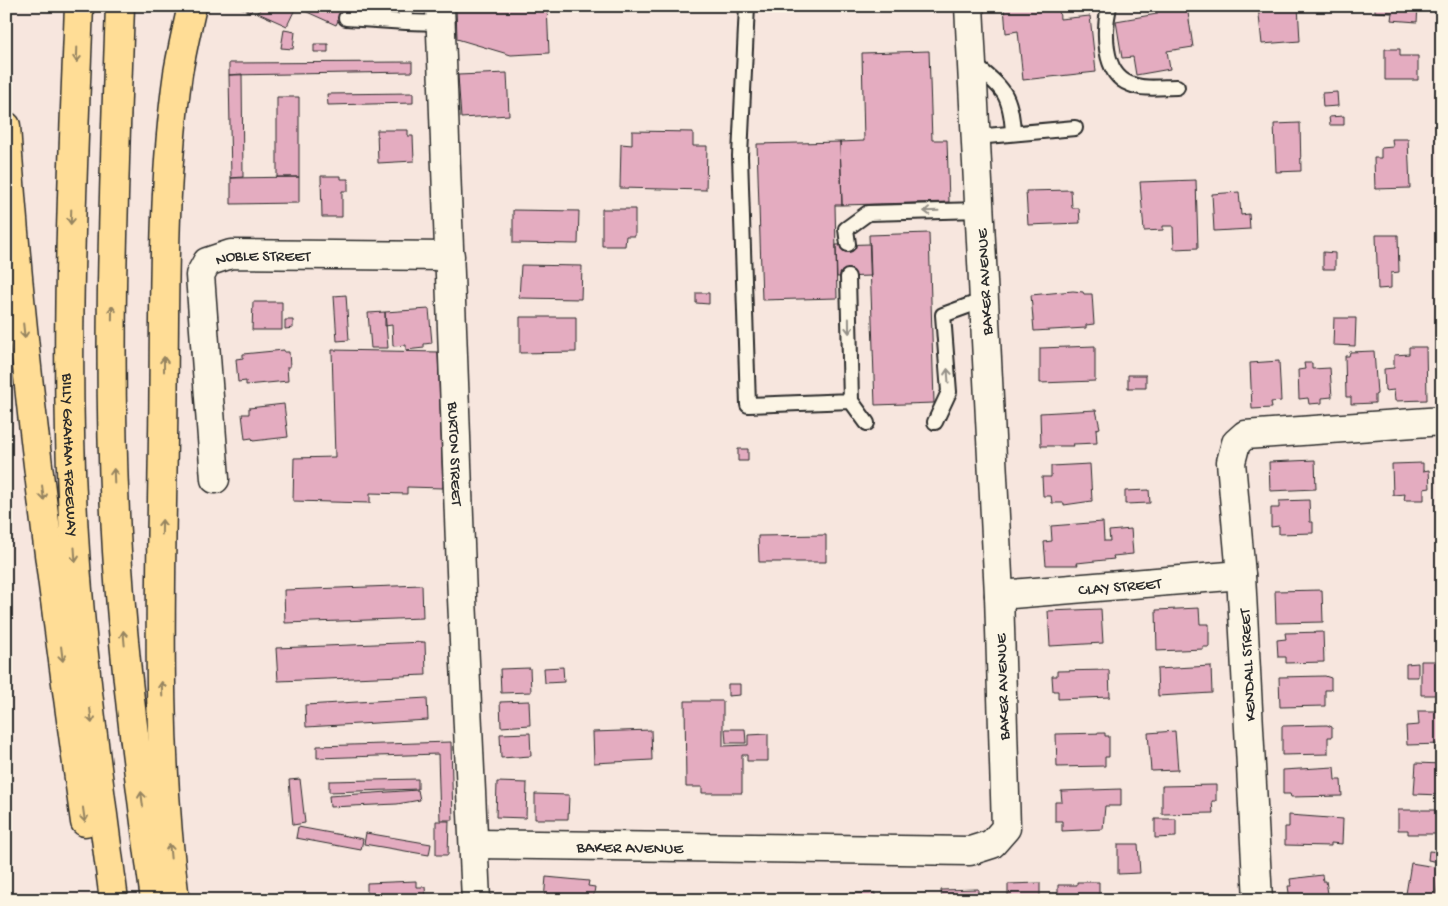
<svg xmlns="http://www.w3.org/2000/svg" width="1448" height="906" viewBox="0 0 1448 906" font-family="'Gochi Hand',sans-serif">
	<style>
		.building { fill: #e4acc0; stroke: #2b2b2b }
		.lines { fill: none; stroke-linecap: round; stroke-linejoin: round }
		.lane-casing { stroke: #2b2b2b; stroke-width: 18 }
		.street-casing { stroke: #2b2b2b; stroke-width: 31 }
		.highway-casing { stroke: #2b2b2b; stroke-width: 31 }
		.lane { stroke: #fcf5e5; stroke-width: 14 }
		.street { stroke: #fcf5e5; stroke-width: 28 }
		.highway { stroke: #ffdd96; stroke-width: 28 }
		.oneway { stroke: #958460 }
		.oneway2 { stroke: #949088 }
		.labels { text-anchor: middle; stroke-width: 4; stroke-linejoin: round; paint-order: stroke }
		.street-label { font-size: 16px; fill: #2b2b2b; stroke: #fcf5e5 }
	</style>
	<rect width="100%" height="100%" fill="#f7e6de"/>
	<filter id="ink" filterUnits="userSpaceOnUse"><feTurbulence type="fractalNoise" baseFrequency=".02" numOctaves="2"/><feDisplacementMap in="SourceGraphic" scale="10" xChannelSelector="R" yChannelSelector="G"/><feConvolveMatrix kernelMatrix="1 2 1 2 8 2 1 2 1" color-interpolation-filters="sRGB"/></filter>
	<g filter="url(#ink)">
		<path class="building" d="M237,6H253L251,12Z
			M262,6H345L336,25L296,7L287,26L258,13Z
			M456,6H547L549,53L511,55L457,39Z
			M1004,6H1059L1060,19L1090,16L1096,72L1023,80L1018,31L1006,33Z
			M1164,6H1187L1193,47L1167,51L1170,69L1136,75L1133,57L1122,58L1116,21L1157,14L1156,8Z
			M1258,6H1298L1300,41L1262,44Z
			M1375,6H1418L1417,22L1391,20L1392,13L1375,12Z
			M284,30L295,32L293,49L281,48Z
			M314,44H328V52H314Z
			M1385,49H1400V56H1418V80H1385Z
			M929,51L932,140H947L949,202L842,205L840,142L864,141L862,53Z
			M412,62V72L229,75V63Z
			M507,73L509,115L461,118L458,75Z
			M242,74L243,177L231,178L229,75Z
			M1337,92L1338,106L1323,107L1322,93Z
			M413,93V103L328,105L327,94Z
			M277,97H299V177H277Z
			M1344,116V125H1330L1329,117Z
			M1300,123L1301,171L1276,172L1274,124Z
			M377,130H408V136H413L414,161L378,163Z
			M632,131L693,132V146H707L706,190L620,188L621,144L632,145Z
			M1392,139H1408L1410,188L1375,189L1374,158H1381V148L1393,147Z
			M840,142L842,205H835L837,298L762,300L757,144Z
			M321,176H341V179H348V191H342V217H322Z
			M299,177V203L231,204V178Z
			M1196,180L1198,248L1174,249L1173,226H1163V230L1144,231L1140,182Z
			M1071,190L1072,208H1079L1080,223L1028,225L1026,191Z
			M1239,192L1241,215L1249,214L1250,229L1214,231L1212,194Z
			M602,209H635V236H626L625,246H602Z
			M513,210L579,211L578,244L513,243Z
			M929,233L934,403L875,405L869,235Z
			M1376,235H1398L1399,272L1391,273V288L1378,289Z
			M870,244L871,276L837,277L836,245Z
			M1323,252L1335,253V269H1323Z
			M521,265L582,266L581,299L519,298Z
			M1073,291L1083,292L1084,294H1092L1094,324L1086,325V328L1034,331L1031,295Z
			M696,293H709V304L696,303Z
			M346,295L349,340L337,341L334,296Z
			M253,302H282V330H252Z
			M429,309L432,343L424,344V348L406,350V345L393,346L392,325L385,326V312Z
			M385,312L388,348H371L368,313Z
			M520,317H576V352L520,353Z
			M1334,318H1356L1355,346L1333,345Z
			M285,320H293V328L285,329Z
			M1095,346V381L1040,383V348Z
			M1409,347H1426L1427,400L1395,401L1394,390L1385,391L1384,369L1394,368V355L1409,354Z
			M284,350V352H289L290,367H287L288,381L246,385V381L238,382L236,359L243,358V354Z
			M332,350L438,352L443,488L407,487V494L370,493V503L293,501L294,458L335,457Z
			M1374,351L1377,394L1375,395V403L1351,404V397H1346L1345,356H1349L1350,352Z
			M1279,361L1281,401L1271,402L1272,408L1252,409L1250,363Z
			M1304,363H1312V369L1330,368L1332,397L1322,398V403L1309,404L1308,398L1299,399L1298,370L1305,369Z
			M1128,375H1146V388H1128Z
			M284,404L288,437L253,441L252,438L245,439L242,414H249V408Z
			M1096,410L1100,428L1096,429L1097,443L1073,444L1074,446H1041L1040,413Z
			M738,449H748V461H738Z
			M1315,460L1316,489L1270,491L1269,462Z
			M1423,463V471L1429,470L1430,488L1424,489V500H1404L1405,494L1393,495L1392,464Z
			M1090,464L1092,501L1064,505V503H1052L1051,496H1043L1042,477H1051V466Z
			M1149,490L1150,503L1125,504V491Z
			M1309,500L1310,522H1313V533L1279,534V526L1271,527V508H1279V501Z
			M1103,522L1104,541H1110L1109,531L1131,529L1133,554L1113,556L1114,559L1077,563L1078,565H1046L1044,542L1052,541L1051,526Z
			M826,535V562H759L758,536Z
			M422,585L423,618L285,623L284,590Z
			M1322,590L1323,622L1276,623L1275,591Z
			M1199,608L1200,624H1209V647H1203V649L1157,651L1156,610Z
			M1101,609L1103,643L1050,646L1048,611Z
			M1323,632L1324,662L1286,663V657H1278L1277,640L1286,639L1285,633Z
			M425,642L426,675L278,681L276,648Z
			M1421,661H1442V695H1421Z
			M1418,663V677H1406V664Z
			M1211,666L1212,693L1158,696L1157,669Z
			M563,667L564,682L545,683L544,668Z
			M530,668L531,692L501,693L500,669Z
			M1109,670L1110,697L1058,699V691H1053L1052,676H1057V671Z
			M1325,676L1331,678V690H1325V706L1280,707L1279,677Z
			M728,684H740V695L728,696Z
			M427,698L428,720L306,727L305,705Z
			M529,701L530,725L501,727L500,702Z
			M685,701H723V746L748,745V735L768,734V761H747V755H742V793H702V787H686Z
			M1418,711H1442V744L1407,745L1406,726L1419,725Z
			M1327,725L1332,727V737H1328V754L1282,755V726Z
			M725,729H745L746,743H726Z
			M651,730L652,760L594,763L593,732Z
			M1175,731L1178,770L1151,771L1148,733Z
			M530,733L531,756L501,758L500,734Z
			M1105,733V736H1109V757H1105V766L1057,767L1056,734Z
			M451,742L453,820H440L438,754L317,758V746Z
			M1416,763L1442,764V795L1414,794Z
			M1334,767L1335,780H1341L1342,796L1291,797L1290,794H1283V770Z
			M300,779L305,823L293,825L289,780Z
			M418,779V789L329,792V781Z
			M497,782L527,783L526,818L496,817Z
			M1216,785V801H1212L1213,813L1162,814V786Z
			M1121,789V806H1105L1103,829L1062,831V821H1055V802H1062L1061,791Z
			M418,790L420,800L397,804L330,807L329,796Z
			M535,794L569,795L568,819H535Z
			M1398,810H1442V834H1408V830H1398Z
			M1289,815L1343,819L1342,844L1331,843V846L1285,845V827H1289Z
			M1155,819H1176V837L1155,838Z
			M436,821H449L448,855H436Z
			M298,827L363,839L361,850L296,838Z
			M366,833L431,844L429,855L364,844Z
			M1118,844H1138L1140,873L1118,874Z
			M1429,851L1440,852L1439,862L1428,860Z
			M1411,863L1441,868L1435,900H1405Z
			M1322,875L1323,881H1326L1329,900H1290L1288,886H1291L1290,879Z
			M546,877L589,881L588,886L595,887L593,900H544Z
			M416,881V887H425L426,900H367V883Z
			M1077,882H1099V899L1058,900V885H1077Z
			M1040,883V900H1008V884Z
			M978,889V900H942L941,890Z
			M875,893V900H852V894Z"/>
		<g class="lines">
			<defs>
				<path id="lane" d="M405,6L406,22L440,23
					M747,6L740,156L748,405L851,401L867,423
					M1109,6C1104,29 1102,74 1130,84C1144,90 1162,87 1177,87
					M346,18L406,22
					M972,63C1003,88 1011,93 1013,133
					M976,137L1075,128
					M848,244L846,229L868,213L980,210
					M848,277L851,401
					M935,422L949,392L943,315L984,300"/>
				<g id="street">
					<path id="s1" d="M440,6L462,598L476,900"/>
					<path id="s2" d="M215,479L200,275L207,262L231,254L450,256"/>
					<path id="s3" d="M999,595L1241,575"/>
					<path id="s4" d="M474,844L970,851L992,844L1006,828L999,595L969,6"/>
					<path d="M1258,900L1241,575L1231,462L1236,443L1245,435L1442,421"/>
				</g>
				<g id="highway">
					<path id="s5" d="M79,6C72,187 63,370 75,551C83,668 99,784 114,900"/>
					<path d="M120,6C114,188 106,369 117,551C124,668 140,784 155,900"/>
					<path d="M6,126C21,359 53,591 85,822"/>
					<path d="M175,900C155,746 161,591 163,437C165,315 161,193 178,73C182,50 187,28 192,6"/>
				</g>
			</defs>
			<use href="#lane" class="lane-casing"/>
			<use href="#street" class="street-casing"/>
			<use href="#highway" class="highway-casing"/>
			<use href="#lane" class="lane"/>
			<use href="#street" class="street"/>
			<use href="#highway" class="highway"/>
		</g>
		<defs><path id="oneway-shaft" d="M-6 0H5M1.5-3L5.5 0L1.5 3" fill="none" stroke-width="1.6" stroke-linecap="round" stroke-linejoin="round" transform="scale(1.25)"/></defs>
		<g class="oneway">
			<use href="#oneway-shaft" transform="translate(77 55) rotate(92)"/>
			<use href="#oneway-shaft" transform="translate(71 217) rotate(92)"/>
			<use href="#oneway-shaft" transform="translate(112 313) rotate(-89)"/>
			<use href="#oneway-shaft" transform="translate(24 331) rotate(84)"/>
			<use href="#oneway-shaft" transform="translate(164 364) rotate(-90)"/>
			<use href="#oneway-shaft" transform="translate(114 476) rotate(-92)"/>
			<use href="#oneway-shaft" transform="translate(43 493) rotate(83)"/>
			<use href="#oneway-shaft" transform="translate(162 527) rotate(-89)"/>
			<use href="#oneway-shaft" transform="translate(75 555) rotate(86)"/>
			<use href="#oneway-shaft" transform="translate(124 638) rotate(-95)"/>
			<use href="#oneway-shaft" transform="translate(62 654) rotate(83)"/>
			<use href="#oneway-shaft" transform="translate(162 689) rotate(-92)"/>
			<use href="#oneway-shaft" transform="translate(91 716) rotate(83)"/>
			<use href="#oneway-shaft" transform="translate(142 799) rotate(-97)"/>
			<use href="#oneway-shaft" transform="translate(84 815) rotate(82)"/>
			<use href="#oneway-shaft" transform="translate(170 851) rotate(-95)"/>
		</g>
		<g class="oneway2">
			<use href="#oneway-shaft" transform="translate(931 211) rotate(178)"/>
			<use href="#oneway-shaft" transform="translate(849 326) rotate(89)"/>
			<use href="#oneway-shaft" transform="translate(948 376) rotate(-94)"/>
		</g>
	</g>
	<g class="labels">
		<g class="street-label">
			<text dy="6" stroke="none"><textPath href="#s2" startOffset="276">NOBLE STREET</textPath></text>
			<text transform="translate(983 282) rotate(-93)" y="6">BAKER AVENUE</text>
			<text dy="6" stroke="none"><textPath href="#s1" startOffset="448">BURTON STREET</textPath></text>
			<text dy="6" stroke="none"><textPath href="#s5" startOffset="449">BILLY GRAHAM FREEWAY</textPath></text>
			<text dy="6" stroke="none"><textPath href="#s3" startOffset="121">CLAY STREET</textPath></text>
			<text transform="translate(1246 665) rotate(-93)" y="6">KENDALL STREET</text>
			<text transform="translate(1001 687) rotate(-92)" y="6">BAKER AVENUE</text>
			<text dy="6" stroke="none"><textPath href="#s4" startOffset="156">BAKER AVENUE</textPath></text>
		</g>
	</g>
	<rect width="1448" height="906" fill="none" stroke="#fcf5e5" stroke-width="25"/>
	<rect x="12" y="12" width="1423" height="881" fill="none" stroke="#2b2b2b" stroke-width="2" filter="url(#ink)"/>
</svg>
